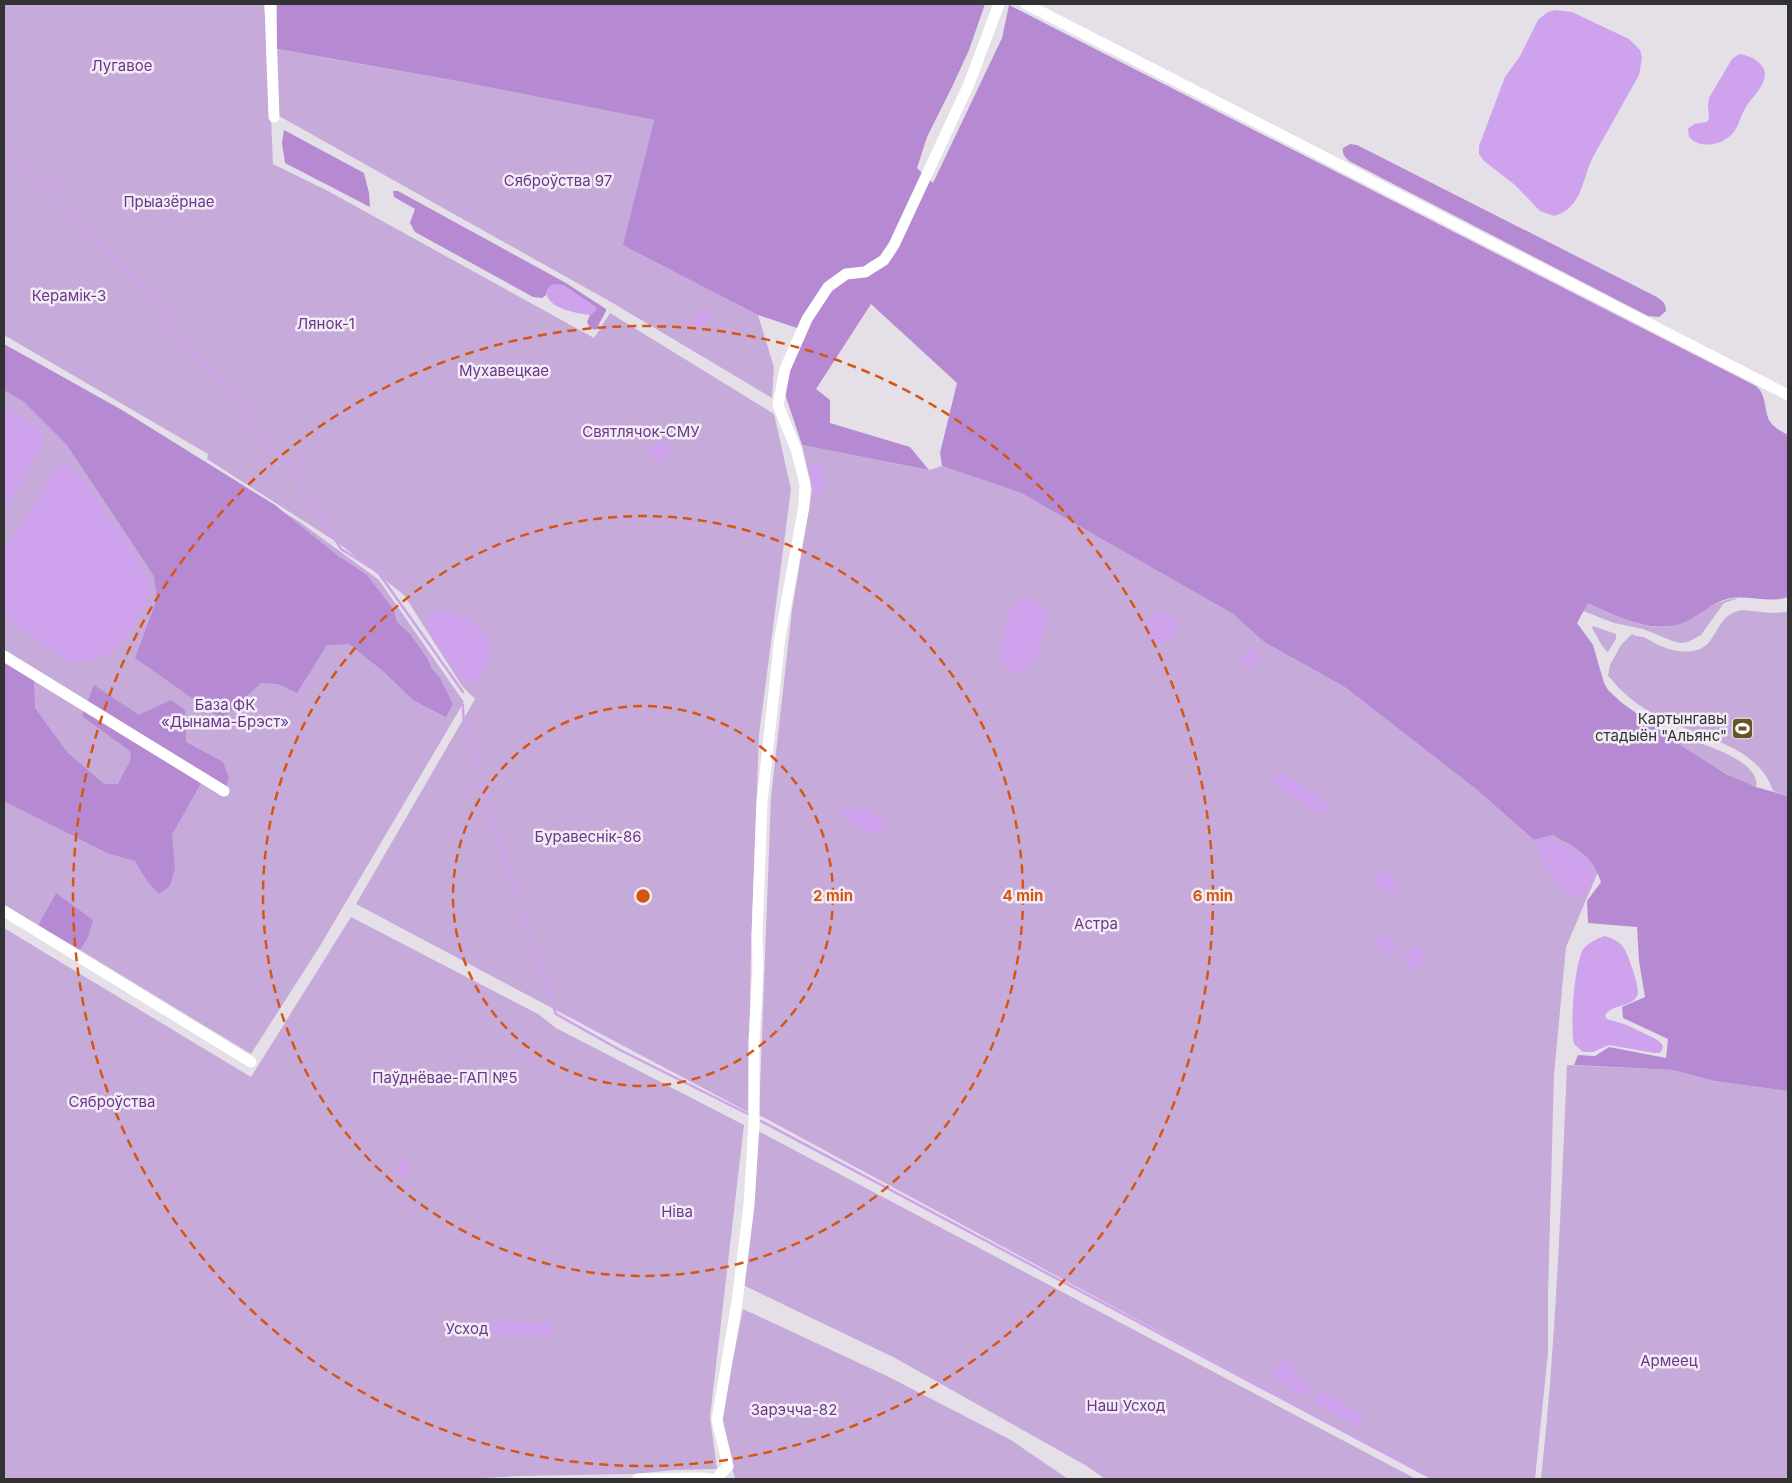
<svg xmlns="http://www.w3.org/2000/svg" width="1792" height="1483" viewBox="0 0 1792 1483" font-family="Inter,sans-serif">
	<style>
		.green { fill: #c6abda }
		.forest { fill: #b58ad3 }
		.water { fill: #cea2ec }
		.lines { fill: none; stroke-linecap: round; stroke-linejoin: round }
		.stream { stroke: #cea2ec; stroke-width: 2.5 }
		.minor { stroke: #fff; stroke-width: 11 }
		.ring { fill: none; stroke: #d65510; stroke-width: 2.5; stroke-dasharray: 9 6 }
		.labels { text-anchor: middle; stroke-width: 5; stroke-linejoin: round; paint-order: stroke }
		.park-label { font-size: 15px; fill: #6c368c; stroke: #f2edf5 }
		.poi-label { font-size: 15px; fill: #323134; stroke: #f2edf5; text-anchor: end }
		.centre { fill: #d65510; stroke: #f2edf5; stroke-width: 2.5 }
		.ring-label { font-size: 15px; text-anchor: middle; font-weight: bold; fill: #d65510; stroke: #f2edf5; stroke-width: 5; stroke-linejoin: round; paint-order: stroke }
	</style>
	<rect width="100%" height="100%" fill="#e5e0e8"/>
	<path class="green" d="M4,4H264L268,47L273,164L328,191L594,338L610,313L774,414L791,489L759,735L751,952L748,1112L356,904L475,699L462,686L404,595L341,545L207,459L208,454L4,335Z
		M276,49L457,81L654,120L624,244L758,315L774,367L772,398L611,302L279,116Z
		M4,346L300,522L379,580L464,702L320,946L251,1054L80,950L88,938L56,893L38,925L4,906Z
		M802,445L929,470L942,466L1021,493L1233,614L1264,642L1346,688L1477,790L1534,840L1553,835L1587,855L1598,872L1566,947L1554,1075L1548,1295V1353L1535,1479H1432L759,1115L771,797L792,610L812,490Z
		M1739,598L1724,603L1701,635L1688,642L1681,643L1675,642L1643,629L1614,623L1583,611L1588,602C1612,614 1650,634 1676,625C1680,624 1685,620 1689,618C1705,609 1720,599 1739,598Z
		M1742,610L1770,613L1788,612V796L1773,791C1757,742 1692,737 1652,713C1641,707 1630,699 1621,690C1616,686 1613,680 1608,676L1610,665L1621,645L1632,634C1635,636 1639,636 1643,637C1650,639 1656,645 1663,647C1678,653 1700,655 1710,641C1721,626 1722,614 1742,610Z
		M1593,626L1616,634V639L1608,652C1603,650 1596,634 1592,628Z
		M1650,723C1678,738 1719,746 1744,764C1751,770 1758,777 1756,787C1717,773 1684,747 1650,723Z
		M351,917L538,1014L556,1028L744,1125L710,1417L717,1469L674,1470L634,1474L519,1476L466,1479H4V928L251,1077Z
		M1567,1065L1673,1070L1714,1081L1788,1091V1479H1541C1556,1342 1561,1203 1567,1065Z
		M758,1131L1416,1479H1105L1085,1465L895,1358L743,1285Z
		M743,1309L887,1376L1011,1440L1068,1479H735L726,1443L722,1414Z"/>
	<path class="forest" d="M277,4H985L969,50L952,87L927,137L917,168L933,183L1002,38L1009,5L1756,386C1768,396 1763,412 1771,423C1776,429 1782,432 1788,435V597C1768,604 1747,594 1727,599C1712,603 1701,614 1687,621C1655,637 1617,616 1588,603L1577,623L1593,645L1604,683L1608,690L1622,703L1688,750L1726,774L1756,787L1788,796V1091L1714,1081L1673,1070L1574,1065L1578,1055L1595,1056L1609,1047L1666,1058L1668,1039L1623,1018L1622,1007L1645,997L1639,961L1637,927L1588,923L1587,901L1601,882C1591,853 1578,850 1553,835L1534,840L1477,790L1346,688L1264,642L1233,614L1021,493L942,466L940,453L957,383L871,304L816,389L830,400V423L910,447L929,470L802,445L785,394L797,328L758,315L623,245L654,120L457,81L277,49Z
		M284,130L364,173L369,193L370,207L285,163L282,143Z
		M1350,144L1357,145L1655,296C1662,300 1666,303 1666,311L1659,317L1648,316L1349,161C1345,157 1342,154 1343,148Z
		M393,191H398L566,283L606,309V311L596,330L590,328L587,322L590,315L596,310L595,307L563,285L546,292V295L542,298L533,297L415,232L410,223L415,209L394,197Z
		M4,344L122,410L275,505L338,556L367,575L393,609L397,622L410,634L427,658L432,669L440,678L453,704L446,717L413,700L383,671L349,644L327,645L297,693L278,684L261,683L222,719L135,658L157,599L154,576L67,445L23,401L4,390Z
		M4,662L34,680L35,708L67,752L104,784H118L130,761L131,752L82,716L94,685L139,715L171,700L185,710L186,742L223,762L229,778L226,787L201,783L172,835L175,868L170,886L159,894L147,881L135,861L107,853L4,801Z
		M56,893L93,920L88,938L80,950L38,925Z"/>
	<path class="water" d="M1555,10L1572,12L1629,39L1640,50L1642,58L1639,75L1593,157C1582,178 1583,208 1554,216L1540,211L1515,185L1484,161L1479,154V146L1505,77L1520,56L1538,20L1548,12Z
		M1739,54C1746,55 1752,57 1757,61C1777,76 1754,94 1746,107C1741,115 1739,125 1734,132C1723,145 1701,150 1689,137L1688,129L1694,124L1707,122L1709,119L1708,105L1709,98L1732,59Z
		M554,284L563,285L593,305L596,310L590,315C576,313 548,309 546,292L549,286Z
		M704,310L709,313L710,318L704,327L696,330L693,328C692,321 698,312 704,310Z
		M4,407C16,414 46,427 44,443L4,511Z
		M650 452a10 10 0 1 1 20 0a10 10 0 1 1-20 0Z
		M65,464L71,466L90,487L104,512L124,537L136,555L149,582L150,589L146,604L131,629L113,651L99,659L76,663L63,658L4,617V552L54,470L59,465Z
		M810,464L823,466L825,470L822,493L819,494L814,492C814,484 808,469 810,464Z
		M1025,596C1037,600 1051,611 1047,624C1045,629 1042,634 1041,639C1039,644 1039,649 1038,654C1031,673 1017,678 1003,663L1001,652L1010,609L1016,605L1018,599Z
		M442,610C459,610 489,631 491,649C491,656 481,680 473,682C469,684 465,682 462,680L428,631C423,619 431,613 442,610Z
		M1157,610L1162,611L1169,617L1176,618L1179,620L1169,641L1164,645L1155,642L1146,635C1144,627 1151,615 1157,610Z
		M1254,650L1259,655L1255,665L1252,669L1246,668L1241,661L1247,651Z
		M1282,772L1327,804L1328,809L1323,815L1311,810L1275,783L1274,777L1277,773Z
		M847,807C858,806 880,814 887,824C887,828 886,831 881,833C875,836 829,821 847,807Z
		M1547,838C1559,841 1589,857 1593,869C1598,883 1585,901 1570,895C1563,892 1559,885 1555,879C1547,868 1538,858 1537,845L1539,841Z
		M1382,871L1391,876L1400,887L1396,893H1389L1374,882Z
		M1379,934H1384L1395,943V948L1391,953H1388L1375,943Z
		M1604,936C1612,938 1619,941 1624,948C1628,955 1641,989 1637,996C1631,1008 1610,1004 1605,1016L1607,1019L1627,1025L1656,1039L1662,1044L1663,1048L1660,1053H1654L1609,1045L1593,1052H1583L1574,1044C1570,1026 1574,962 1584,948C1588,943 1599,938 1604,936Z
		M1417,947L1422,950L1423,955L1421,964L1413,969L1406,965L1404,959L1411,949Z
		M404,1158C410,1162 411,1170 408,1177H400C395,1170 395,1160 404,1158Z
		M498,1321L550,1324L553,1333L550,1336H493L488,1332L491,1324Z
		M1282,1361H1290L1294,1365L1296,1375L1310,1386L1309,1393L1306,1395L1298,1394L1275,1380L1273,1377L1274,1370Z
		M1318,1393C1329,1392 1358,1410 1364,1420V1426L1361,1427L1356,1426L1316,1404L1314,1398Z"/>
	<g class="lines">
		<path class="stream" d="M4,148L53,188L142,289L290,466L341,549L378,572L463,692
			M463,705C462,727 471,745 477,765C492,810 501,856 519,900
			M520,912L556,1014L620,1050L748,1114
			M761,1121L1433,1479"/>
		<path class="minor" d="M270,4L274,117
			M1026,4L1788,395
			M4,656L224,791
			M4,911L251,1062
			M638,1479L698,1478L710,1479
			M716,1479L728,1466L717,1420L737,1302L749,1205L754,1124V1042L758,966L757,935L762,802L780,637L804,506L805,484L796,449L778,405L785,369L807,319L828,287L846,274L865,272L884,260L894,245L969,84L999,4"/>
	</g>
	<g class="ring">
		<circle cx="643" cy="896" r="190"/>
		<circle cx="643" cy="896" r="380"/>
		<circle cx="643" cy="896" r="570"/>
	</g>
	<defs>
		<symbol id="stadium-square" viewBox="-11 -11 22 22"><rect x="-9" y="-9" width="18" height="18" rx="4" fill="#655623" stroke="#f2edf5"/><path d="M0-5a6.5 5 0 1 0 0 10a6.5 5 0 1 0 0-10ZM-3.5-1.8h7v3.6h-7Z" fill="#fff"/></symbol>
	</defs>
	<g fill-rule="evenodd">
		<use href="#stadium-square" x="1730" y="716" width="25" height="25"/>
	</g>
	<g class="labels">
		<g class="park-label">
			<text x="122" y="71">Лугавое</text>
			<text x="558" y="186">Сяброўства 97</text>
			<text x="169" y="207">Прыазёрнае</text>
			<text x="69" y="301">Керамік-3</text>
			<text x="326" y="329">Лянок-1</text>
			<text x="504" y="376">Мухавецкае</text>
			<text x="641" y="437">Святлячок-СМУ</text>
			<text x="225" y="710">База ФК<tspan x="225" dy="17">«Дынама-Брэст»</tspan></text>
			<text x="588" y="842">Буравеснік-86</text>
			<text x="1096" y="929">Астра</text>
			<text x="445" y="1083">Паўднёвае-ГАП №5</text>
			<text x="112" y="1107">Сяброўства</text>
			<text x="677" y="1217">Ніва</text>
			<text x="467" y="1334">Усход</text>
			<text x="1669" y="1366">Армеец</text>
			<text x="1126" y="1411">Наш Усход</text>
			<text x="794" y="1415">Зарэчча-82</text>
		</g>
		<g class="poi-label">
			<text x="1727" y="724">Картынгавы<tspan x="1727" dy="17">стадыён "Альянс"</tspan></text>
		</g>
	</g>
	<circle cx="643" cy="896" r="8" class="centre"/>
	<g class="ring-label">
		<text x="833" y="901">2 min</text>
		<text x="1023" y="901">4 min</text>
		<text x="1213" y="901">6 min</text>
	</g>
	<rect width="1792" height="1483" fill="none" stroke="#323134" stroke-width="10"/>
</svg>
